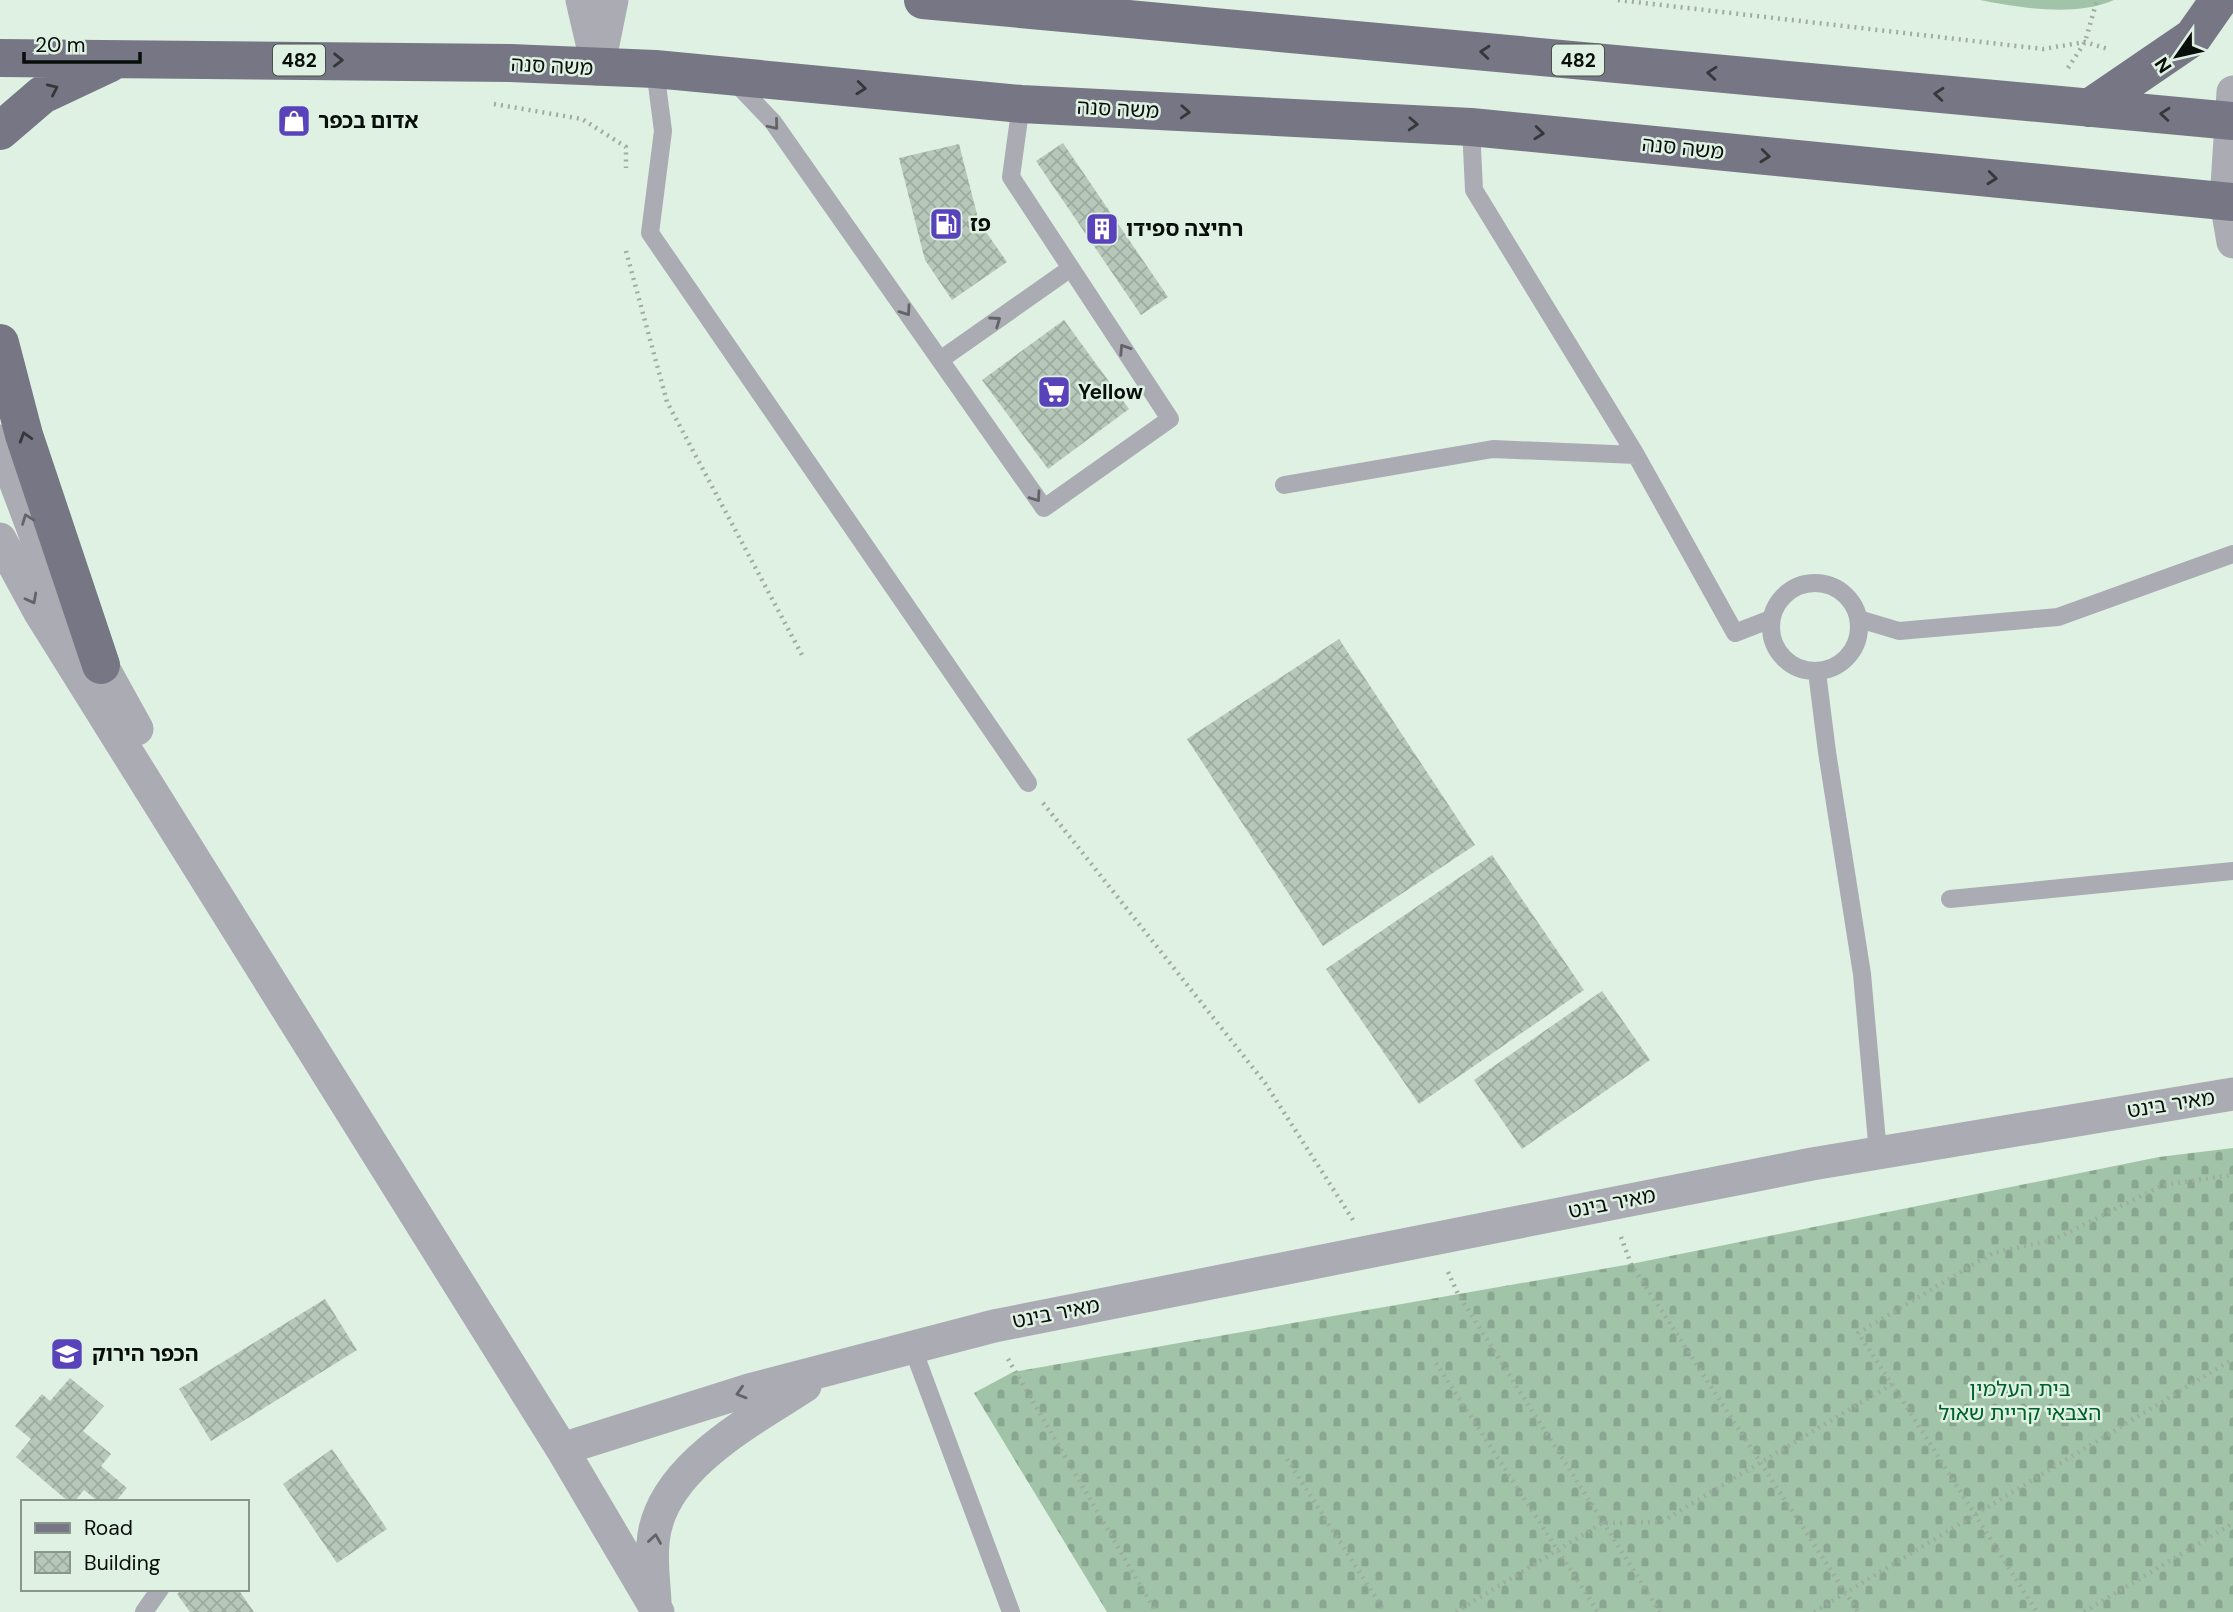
<svg xmlns="http://www.w3.org/2000/svg" width="2233" height="1612" viewBox="0 0 2233 1612" font-family="'DM Sans','Noto Sans Hebrew',sans-serif">
	<style>
		.cemetery { fill: url(#cemetery-stones) }
		.park { fill: #a1c4a9 }
		.building { fill: url(#building-cross-hatch) }
		.lines { fill: none; stroke-linecap: round; stroke-linejoin: round }
		.path { stroke: #9eada1; stroke-width: 4.5; stroke-dasharray: 2 5; stroke-linecap: butt }
		.service { stroke: #ababb4; stroke-width: 18 }
		.minor { stroke: #ababb4; stroke-width: 33 }
		.primary { stroke: #767685; stroke-width: 38 }
		.oneway { stroke: #34383b }
		.oneway2 { stroke: #626467 }
		.labels { text-anchor: middle; stroke-width: 5; stroke-linejoin: round; paint-order: stroke }
		.shield { fill: #dff1e2; stroke: #48524a; stroke-width: 2 }
		.shield-label { font-size: 19px; font-weight: bold; fill: #080e09 }
		.street-label { font-size: 21px; fill: #080e09; stroke: #dff1e2 }
		.poi-label { font-size: 21px; font-weight: bold; fill: #080e09; stroke: #dff1e2; text-anchor: start }
		.park-label { font-size: 21px; fill: #00602b; stroke: #dff1e2 }
	</style>
	<defs>
		<pattern id="cemetery-stones" width="16" height="16" patternUnits="userSpaceOnUse" patternTransform="scale(1.75)"><rect width="16" height="16" fill="#a1c4a9"/><path d="M2 7V4a2 2 0 0 1 4 0v3zM10 15v-3a2 2 0 0 1 4 0v3z" fill="#89a790"/></pattern>
		<pattern id="building-cross-hatch" width="8" height="8" patternUnits="userSpaceOnUse" patternTransform="scale(1.75)"><rect width="8" height="8" fill="#b7c8ba"/><path d="M0 0l8 8M0 8l8-8" fill="none" stroke="#9cab9f"/></pattern>
	</defs>
	<rect width="100%" height="100%" fill="#dff1e2"/>
	<path class="cemetery" d="M2233,1148V1612H1107L974,1393L1013,1372L1631,1264L2159,1157Z"/>
	<path class="park" d="M1980,0H2114C2075,17 2021,8 1980,0Z"/>
	<path class="building" d="M1063,143L1168,297L1141,315L1036,161Z
		M959,144L979,222L1007,262L952,300L925,260L899,158Z
		M1064,320L1129,409L1048,469L982,380Z
		M1339,639L1475,845L1323,946L1187,739Z
		M1492,855L1584,990L1419,1104L1326,969Z
		M1602,991L1650,1060L1522,1149L1474,1080Z
		M325,1299L357,1350L211,1441L179,1389Z
		M70,1378L104,1406L83,1431L111,1454L101,1466L127,1488L115,1502H99L84,1490L74,1502H69L16,1457L31,1439L15,1426L42,1394L50,1401Z
		M332,1449L387,1529L337,1563L283,1484Z
		M183,1589H238L254,1612H190L177,1594Z"/>
	<g class="lines">
		<path class="path" d="M1618,0L2043,49L2085,42L2108,49
			M2068,68L2085,42L2097,0
			M494,104L582,119L626,147V168
			M626,251L667,402L802,655
			M1043,803L1265,1083L1353,1220
			M1621,1237L1631,1264L1858,1612
			M1448,1272L1458,1294L1660,1612
			M1008,1359L1156,1612
			M1436,1363L1598,1612
			M1892,1384L2037,1612
			M1287,1459L1385,1612
			M1456,1612L1602,1523L1661,1522L1892,1384L1858,1333L1993,1253L2053,1240L2163,1185L2233,1175
			M1814,1612L2233,1359
			M2084,1612L2233,1523"/>
		<path class="service" d="M655,69L663,131L650,233L1028,783
			M733,80L773,122L1044,508L1170,419L1011,177L1021,104
			M1471,127L1474,190L1636,455L1735,633L1771,619
			M940,360L1071,268
			M1284,485L1493,449L1636,455
			M1771 627a44 44 0 1 1 88 0a44 44 0 1 1-88 0Z
			M1859,619L1899,631L2058,617L2233,554
			M1817,672L1827,752L1862,974L1878,1153
			M1950,899L2233,871
			M913,1349L1011,1612
			M144,1612L160,1589"/>
		<path class="minor" d="M582,0L598,69
			M600,59L612,0
			M2233,92L2226,201L2233,242
			M0,441L47,566L137,729
			M0,539L39,611L562,1449L658,1612
			M562,1449L749,1390L994,1326L1812,1164L2233,1094
			M655,1602C654,1582 651,1562 653,1543C658,1469 751,1421 805,1386"/>
		<path class="primary" d="M923,0L2233,121
			M0,58L510,63L655,69L1021,104L1471,127L2233,202
			M2089,108L2193,37L2219,0
			M0,131L42,95L110,63
			M0,343L24,435L101,665"/>
	</g>
	<defs><path id="oneway-chevron" d="M-2-3.5L2.5 0L-2 3.5" fill="none" stroke-width="1.6" stroke-linecap="round" stroke-linejoin="round" transform="scale(1.75)"/></defs>
	<g class="oneway">
		<use href="#oneway-chevron" transform="translate(1485 52) rotate(-175)"/>
		<use href="#oneway-chevron" transform="translate(338 60) rotate(1)"/>
		<use href="#oneway-chevron" transform="translate(1712 73) rotate(-175)"/>
		<use href="#oneway-chevron" transform="translate(861 88) rotate(6)"/>
		<use href="#oneway-chevron" transform="translate(53 89) rotate(-25)"/>
		<use href="#oneway-chevron" transform="translate(1939 94) rotate(-175)"/>
		<use href="#oneway-chevron" transform="translate(1185 112) rotate(3)"/>
		<use href="#oneway-chevron" transform="translate(2165 114) rotate(-175)"/>
		<use href="#oneway-chevron" transform="translate(1413 124) rotate(3)"/>
		<use href="#oneway-chevron" transform="translate(1539 133) rotate(6)"/>
		<use href="#oneway-chevron" transform="translate(1765 156) rotate(6)"/>
		<use href="#oneway-chevron" transform="translate(1992 178) rotate(6)"/>
		<use href="#oneway-chevron" transform="translate(25 437) rotate(-107)"/>
	</g>
	<g class="oneway2">
		<use href="#oneway-chevron" transform="translate(774 125) rotate(50)"/>
		<use href="#oneway-chevron" transform="translate(906 311) rotate(55)"/>
		<use href="#oneway-chevron" transform="translate(996 321) rotate(-35)"/>
		<use href="#oneway-chevron" transform="translate(1124 349) rotate(-123)"/>
		<use href="#oneway-chevron" transform="translate(1036 497) rotate(55)"/>
		<use href="#oneway-chevron" transform="translate(27 519) rotate(-111)"/>
		<use href="#oneway-chevron" transform="translate(32 599) rotate(62)"/>
		<use href="#oneway-chevron" transform="translate(741 1393) rotate(163)"/>
		<use href="#oneway-chevron" transform="translate(655 1539) rotate(-81)"/>
	</g>
	<defs>
		<symbol id="shop-square" viewBox="-11 -11 22 22"><rect x="-9" y="-9" width="18" height="18" rx="4" fill="#5943bb" stroke="#dff1e2"/><path d="M-5-2.5h2.3a2.7 3.5 0 0 1 5.4 0H5L5.5 6h-11ZM-1.5-2.5h3a1.5 2.3 0 0 0-3 0Z" fill="#fff"/></symbol>
		<symbol id="fuel-square" viewBox="-11 -11 22 22"><rect x="-9" y="-9" width="18" height="18" rx="4" fill="#5943bb" stroke="#dff1e2"/><path d="M-5.5-6h7V0h2V4h1.3V-2.5L3-4.5l.8-.8L6-3V5H2.5V1h-1V6h-7ZM-4.2-4.7v3.2H.2V-4.7Z" fill="#fff"/></symbol>
		<symbol id="building-square" viewBox="-11 -11 22 22"><rect x="-9" y="-9" width="18" height="18" rx="4" fill="#5943bb" stroke="#dff1e2"/><path d="M-4-6H4V6H1V3H-1V6H-4ZM-2.5-4.3h1.7v1.8h-1.7ZM.8-4.3h1.7v1.8H.8ZM-2.5-1h1.7V.8h-1.7ZM.8-1h1.7V.8H.8Z" fill="#fff"/></symbol>
		<symbol id="supermarket-square" viewBox="-11 -11 22 22"><rect x="-9" y="-9" width="18" height="18" rx="4" fill="#5943bb" stroke="#dff1e2"/><path d="M-6-5.5h2.5l.6 2H6L4.5 2H-2.5L-4.4-4H-6ZM-1.5 3.2a1.3 1.3 0 1 0 .1 0ZM3 3.2a1.3 1.3 0 1 0 .1 0Z" fill="#fff"/></symbol>
		<symbol id="school-square" viewBox="-11 -11 22 22"><rect x="-9" y="-9" width="18" height="18" rx="4" fill="#5943bb" stroke="#dff1e2"/><path d="M0-5L7-2L0 1L-7-2ZM-4 1L0 2.5L4 1V4Q0 6-4 4Z" fill="#fff"/></symbol>
	</defs>
	<g fill-rule="evenodd">
		<use href="#shop-square" x="275" y="102" width="38" height="38"/>
		<use href="#fuel-square" x="927" y="205" width="38" height="38"/>
		<use href="#building-square" x="1083" y="210" width="38" height="38"/>
		<use href="#supermarket-square" x="1035" y="373" width="38" height="38"/>
		<use href="#school-square" x="48" y="1335" width="38" height="38"/>
	</g>
	<g class="labels">
		<g class="shield">
			<rect x="273" y="44.5" width="52" height="31" rx="5"/>
			<rect x="1552" y="44.5" width="52" height="31" rx="5"/>
		</g>
		<g class="shield-label">
			<text x="299" y="67">482</text>
			<text x="1578" y="67">482</text>
		</g>
		<g class="street-label">
			<text transform="translate(552 66) rotate(3)" y="7">משה סנה</text>
			<text transform="translate(1118 109) rotate(3)" y="7">משה סנה</text>
			<text transform="translate(1683 148) rotate(6)" y="7">משה סנה</text>
			<text transform="translate(2171 1104) rotate(-9)" y="7">מאיר בינט</text>
			<text transform="translate(1612 1203) rotate(-11)" y="7">מאיר בינט</text>
			<text transform="translate(1056 1313) rotate(-11)" y="7">מאיר בינט</text>
		</g>
		<g class="poi-label">
			<text x="318" y="128">אדום בכפר</text>
			<text x="970" y="231">פז</text>
			<text x="1126" y="236">רחיצה ספידו</text>
			<text x="1078" y="399">Yellow</text>
			<text x="92" y="1361">הכפר הירוק</text>
		</g>
		<g class="park-label">
			<text x="2020" y="1396">בית העלמין<tspan x="2020" dy="24">הצבאי קריית שאול</tspan></text>
		</g>
	</g>
	<rect x="21" y="1500" width="228" height="91" fill="#dff1e2" stroke="#89968b" stroke-width="2"/>
	<rect x="35" y="1523" width="35" height="10" fill="#767685" stroke="#89968b" stroke-width="2"/>
	<text x="84" y="1535" font-size="21" fill="#080e09">Road</text>
	<rect x="35" y="1552" width="35" height="21" fill="url(#building-cross-hatch)" stroke="#89968b" stroke-width="2"/>
	<text x="84" y="1570" font-size="21" fill="#080e09">Building</text>
	<g transform="translate(2177 56) rotate(236)" stroke="#dff1e2" stroke-width="5" paint-order="stroke">
	<path d="M0-5L12 26L0 18L-12 26Z" fill="#080e09"/>
	<text y="-10" font-size="19" font-weight="bold" text-anchor="middle" fill="#080e09">N</text>
	</g>
	<path d="M24 52v10h116v-10" fill="none" stroke="#080e09" stroke-width="3.5"/>
	<text x="35" y="52" font-size="21" fill="#080e09" stroke="#dff1e2" stroke-width="5" paint-order="stroke">20 m</text>
</svg>
